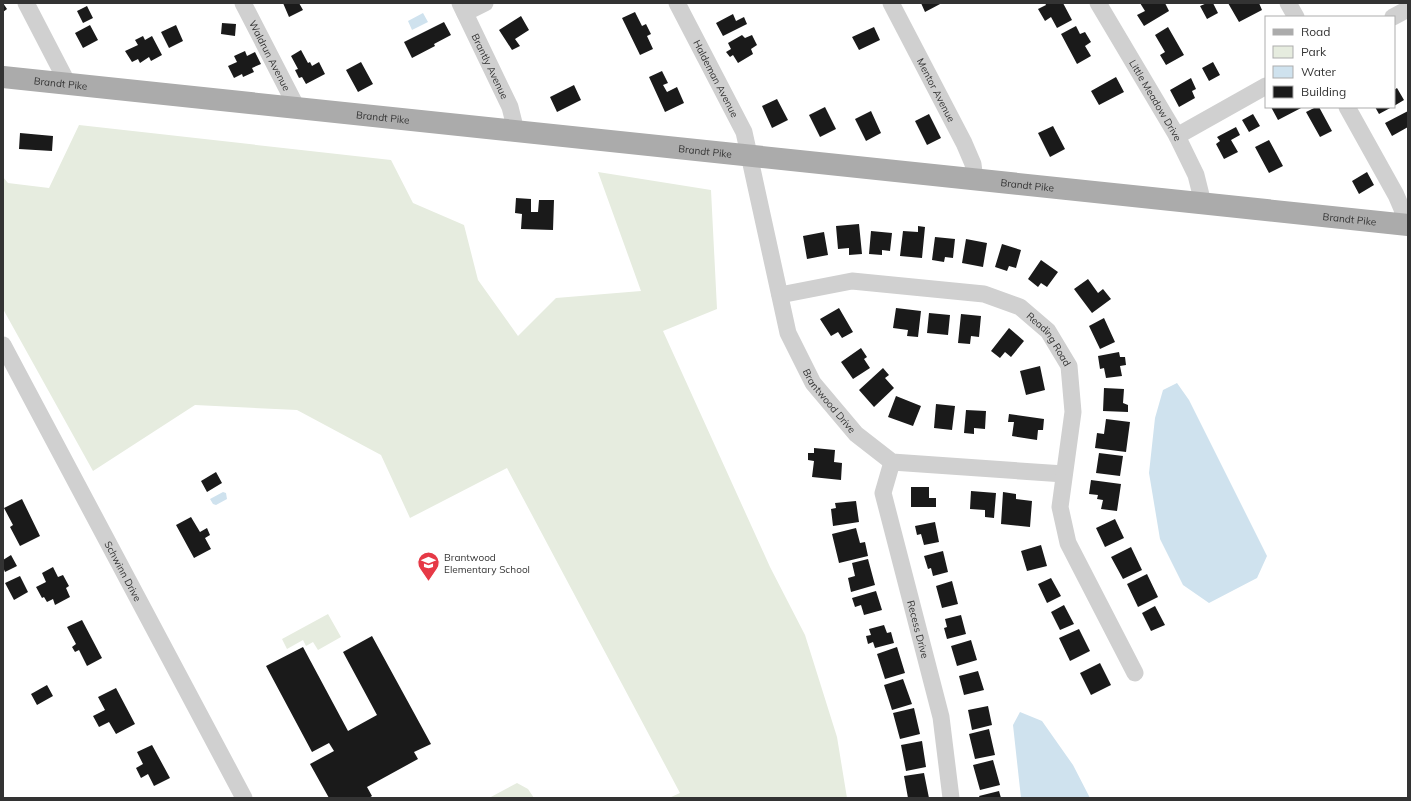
<svg xmlns="http://www.w3.org/2000/svg" width="1411" height="801" viewBox="0 0 1411 801" font-family="Mulish,sans-serif">
	<style>
		.green { fill: #e6ecdf }
		.water { fill: #cfe2ee }
		.building { fill: #1a1a1a }
		.lines { fill: none; stroke-linecap: round; stroke-linejoin: round }
		.minor { stroke: #d0d0d0; stroke-width: 17 }
		.major { stroke: #ababab; stroke-width: 22 }
		.labels { text-anchor: middle; stroke-width: 4; stroke-linejoin: round; paint-order: stroke }
		.street-label { font-size: 10px; fill: #333; stroke: #fff }
		.poi-label { font-size: 10px; fill: #333; stroke: #fff; text-anchor: start }
	</style>
	<rect width="100%" height="100%" fill="#fff"/>
	<path class="green" d="M79,125L391,160L413,203L464,225L478,280L518,336L556,298L641,291L598,172L711,190L717,309L663,331L770,567L805,635L837,737L847,798H669L680,793L507,468L410,518L381,455L297,410L195,405L93,471L3,309V177L8,183L49,188Z
		M328,614L341,637L318,650L313,642L306,646L303,640L287,649L282,639Z
		M517,783L528,789L534,798H489Z"/>
	<path class="water" d="M423,13L428,22L412,30L408,21Z
		M1177,383L1189,400L1267,556L1257,578L1209,603L1183,585L1160,539L1149,473L1155,418L1163,390Z
		M223,492L226,493L227,499L216,505L213,504L210,499Z
		M1020,712L1042,721L1073,765L1090,798H1021L1013,725Z"/>
	<path class="building" d="M3,3L7,9L3,12Z
		M283,3H299L303,10L289,17Z
		M921,3H942L925,12Z
		M1045,3H1063L1072,20L1057,28L1051,17L1045,21L1038,9L1046,5Z
		M1140,3H1165L1169,11L1144,26L1137,15L1145,11Z
		M1207,3H1213L1218,13L1207,19L1200,6Z
		M1228,3H1259L1262,10L1239,22Z
		M87,6L93,18L83,23L77,11Z
		M635,12L642,26L646,24L651,34L647,36L653,49L640,55L622,18Z
		M733,14L736,21L744,17L747,24L723,36L716,23Z
		M521,16L529,30L515,39L520,46L512,50L499,30Z
		M444,22L451,35L434,44L435,46L412,58L404,42Z
		M222,23L236,24L235,36L221,34Z
		M90,25L98,40L83,48L75,33Z
		M176,25L183,41L169,48L161,32Z
		M1076,26L1080,34L1085,32L1091,42L1085,46L1091,56L1077,64L1061,34Z
		M874,27L880,40L859,50L852,37Z
		M1168,27L1184,55L1166,65L1160,55L1165,52L1155,35Z
		M742,35L745,38L752,35L757,45L751,49L753,54L738,63L733,55L730,57L726,52L731,49L728,43Z
		M143,36L145,40L152,36L162,55L151,61L149,57L140,63L138,59L132,62L125,51L138,45L135,40Z
		M301,50L308,63L310,62L312,66L319,62L325,74L306,84L302,77L299,78L295,70L298,69L291,56Z
		M245,51L247,56L255,52L261,64L252,68L254,72L243,77L242,74L234,78L228,66L237,62L234,56Z
		M361,62L373,84L358,92L346,70Z
		M1213,62L1220,75L1209,81L1202,68Z
		M662,71L668,83L663,85L667,92L677,87L684,103L665,112L649,77Z
		M1116,77L1124,92L1099,105L1091,91Z
		M1191,78L1196,89L1192,91L1195,98L1179,107L1170,90Z
		M574,85L581,100L557,112L550,97Z
		M1397,88L1404,100L1394,106V90Z
		M777,99L788,120L772,128L762,106Z
		M825,107L836,129L820,137L809,115Z
		M1271,107H1303L1278,120Z
		M1316,107H1319L1332,131L1320,137L1306,112Z
		M1375,107H1392L1379,114Z
		M871,111L881,133L866,141L855,119Z
		M1408,111V127L1392,136L1385,123Z
		M929,114L941,138L927,145L915,121Z
		M1253,114L1260,126L1249,132L1242,120Z
		M1053,126L1065,149L1050,157L1038,133Z
		M1236,127L1240,135L1231,140L1238,152L1224,159L1216,144L1220,141L1217,137Z
		M20,133L53,136L52,151L19,149Z
		M1269,140L1283,166L1269,173L1255,147Z
		M1367,172L1374,185L1359,194L1352,181Z
		M516,198L531,199V212H538L539,200H554L553,230L521,229L522,214L515,213Z
		M859,224L862,254L849,255V248L838,249L836,226Z
		M918,226L925,227L922,258L900,256L903,231L918,232Z
		M871,231L892,233L890,251L882,250V255L869,254Z
		M824,232L828,255L807,259L803,236Z
		M935,237L955,239L953,258L945,257L944,262L932,260Z
		M966,239L987,243L983,267L962,263Z
		M1002,244L1021,250L1016,268L1009,266L1007,271L995,267Z
		M1041,260L1058,272L1047,287L1041,283L1038,287L1028,279Z
		M1088,279L1098,293L1103,289L1111,299L1092,313L1074,289Z
		M839,308L853,332L842,338L838,332L831,336L820,319Z
		M896,308L921,311L918,337L907,336L908,330L893,328Z
		M929,313L950,315L948,335L927,333Z
		M961,314L981,316L979,337L971,336L970,344L958,343Z
		M1104,318L1115,342L1100,349L1089,326Z
		M1009,328L1024,341L1011,357L1005,352L1000,358L991,351Z
		M861,348L867,357L864,359L870,368L853,379L841,362Z
		M1119,352L1120,357H1125L1126,365L1120,366L1122,376L1106,378L1104,368L1100,369L1098,356Z
		M1040,366L1045,390L1026,395L1020,371Z
		M883,368L889,375L885,378L894,388L874,407L859,390Z
		M1104,388L1124,389L1123,403L1128,405V412L1103,411Z
		M896,396L921,406L913,426L888,417Z
		M936,404L955,406L952,430L934,428Z
		M966,410L986,411L985,429L974,428V434L964,433Z
		M1009,414L1044,419L1043,430H1038L1037,440L1012,436L1014,422H1008Z
		M1106,419L1130,422L1126,452L1095,448L1097,433L1104,434Z
		M814,448L835,450L834,462L842,463L841,480L812,477L814,461L808,460V453H814Z
		M1099,453L1123,456L1120,476L1096,473Z
		M216,472L222,483L207,492L201,481Z
		M1091,480L1121,484L1117,511L1101,509L1103,500L1097,499L1098,495L1089,494Z
		M911,487H929V498H936V507H911Z
		M971,491L996,493L994,518L985,517V510L970,509Z
		M1003,492L1016,494V499L1032,501L1030,527L1001,524Z
		M22,499L40,536L20,546L10,527L13,525L4,508Z
		M856,501L859,522L833,526L831,509L836,508L835,503Z
		M191,517L200,532L207,528L210,535L205,538L211,549L194,558L176,525Z
		M1115,519L1124,538L1105,547L1096,528Z
		M935,522L939,542L924,545L921,534L917,535L915,526Z
		M856,528L860,543L865,542L868,556L839,563L832,534Z
		M1041,545L1047,566L1027,571L1021,551Z
		M1131,547L1142,570L1123,579L1111,557Z
		M943,551L948,572L933,576L931,568L928,569L924,556Z
		M11,555L17,566L5,572L3,567V560Z
		M868,559L875,585L851,592L848,578L855,576L852,563Z
		M53,567L58,577L63,575L69,586L66,588L70,597L55,605L53,599L47,602L44,597L42,598L36,587L46,582L42,573Z
		M1147,574L1158,597L1138,607L1127,584Z
		M20,576L28,592L14,600L5,583Z
		M1051,578L1061,596L1047,603L1038,584Z
		M952,581L958,604L942,608L936,586Z
		M876,591L882,610L864,615L861,605L855,607L852,598Z
		M1064,605L1074,624L1060,630L1051,612Z
		M1155,606L1165,625L1151,631L1142,613Z
		M961,615L966,634L947,639L944,628L947,627L945,619Z
		M82,620L102,658L87,666L79,650L75,652L72,647L76,644L67,627Z
		M884,625L887,633L891,632L894,643L875,648L873,642L868,644L866,636L871,635L869,629Z
		M1079,629L1090,651L1070,661L1059,638Z
		M372,636L431,744L414,752L418,759L367,787L372,796L369,798H329L310,764L334,751L329,743L312,752L266,666L303,647L348,731L377,715L343,652Z
		M971,640L977,660L957,666L951,646Z
		M897,647L905,673L885,679L877,654Z
		M1100,663L1111,685L1091,695L1080,673Z
		M978,671L984,690L964,695L959,676Z
		M903,679L912,704L892,710L884,685Z
		M47,685L53,696L37,705L31,694Z
		M116,688L135,724L116,734L109,722L99,727L93,716L105,710L98,697Z
		M988,706L992,725L972,730L968,710Z
		M914,708L920,734L900,739L893,713Z
		M989,729L995,755L975,759L969,734Z
		M922,741L926,767L906,771L901,745Z
		M152,745L170,778L154,786L148,774L141,778L136,768L143,764L137,752Z
		M993,760L1000,785L980,790L973,765Z
		M924,773L929,798H908L904,776Z
		M999,791L1001,798H980L979,796Z"/>
	<g class="lines">
		<g class="minor">
			<path d="M26,3L68,84"/>
			<path id="s1" d="M243,3L297,108"/>
			<path id="s2" d="M460,3L510,107L516,131"/>
			<path id="s3" d="M677,3L744,132L788,333L813,383L856,434L892,462L1064,474"/>
			<path id="s4" d="M891,3L964,143L973,164L975,180"/>
			<path id="s5" d="M1098,3L1177,136L1196,175L1203,203"/>
			<path d="M1288,3L1296,17"/>
			<path d="M465,13L485,3"/>
			<path d="M1393,17L1408,9"/>
			<path d="M1347,107L1396,195L1402,209L1405,224"/>
			<path d="M1177,136L1266,86"/>
			<path id="s6" d="M780,295L852,281L984,294L1020,307L1048,331L1069,366L1073,412L1060,507L1068,543L1135,673"/>
			<path id="s7" d="M3,345L244,798"/>
			<path id="s8" d="M892,462L883,493L941,717L951,798"/>
		</g>
		<path class="major" id="s9" d="M3,77L1408,225"/>
	</g>
	<defs>
		<symbol id="school-pin" viewBox="-11 -11 22 30"><path d="M0 17L-7.5 6A9.5 9.5 0 1 1 7.5 6Z" fill="#e63946" stroke="#fff"/><path d="M0-5L7-2L0 1L-7-2ZM-4 1L0 2.5L4 1V4Q0 6-4 4Z" fill="#fff"/></symbol>
	</defs>
	<g fill-rule="evenodd">
		<use href="#school-pin" x="416" y="550" width="25" height="34"/>
	</g>
	<g class="labels">
		<g class="street-label">
			<text dy="4" stroke="none"><textPath href="#s1" startOffset="59">Waldrun Avenue</textPath></text>
			<text dy="4" stroke="none"><textPath href="#s2" startOffset="70">Brantly Avenue</textPath></text>
			<text dy="4" stroke="none"><textPath href="#s3" startOffset="85">Haldeman Avenue</textPath></text>
			<text dy="4" stroke="none"><textPath href="#s9" startOffset="58">Brandt Pike</textPath></text>
			<text dy="4" stroke="none"><textPath href="#s4" startOffset="98">Mentor Avenue</textPath></text>
			<text dy="4" stroke="none"><textPath href="#s5" startOffset="113">Little Meadow Drive</textPath></text>
			<text dy="4" stroke="none"><textPath href="#s9" startOffset="382">Brandt Pike</textPath></text>
			<text dy="4" stroke="none"><textPath href="#s9" startOffset="706">Brandt Pike</textPath></text>
			<text dy="4" stroke="none"><textPath href="#s9" startOffset="1030">Brandt Pike</textPath></text>
			<text dy="4" stroke="none"><textPath href="#s9" startOffset="1354">Brandt Pike</textPath></text>
			<text dy="4" stroke="none"><textPath href="#s6" startOffset="288">Reading Road</textPath></text>
			<text dy="4" stroke="none"><textPath href="#s3" startOffset="431">Brantwood Drive</textPath></text>
			<text dy="4" stroke="none"><textPath href="#s7" startOffset="256">Schwinn Drive</textPath></text>
			<text dy="4" stroke="none"><textPath href="#s8" startOffset="173">Recess Drive</textPath></text>
		</g>
		<g class="poi-label">
			<text x="444" y="561">Brantwood<tspan x="444" dy="12">Elementary School</tspan></text>
		</g>
	</g>
	<rect width="1411" height="801" fill="none" stroke="#333333" stroke-width="8"/>
	<rect x="1265" y="16" width="130" height="92" fill="#ffffff" stroke="#adadad"/>
	<rect x="1273" y="29" width="20" height="6" fill="#ababab" stroke="#adadad"/>
	<text x="1301" y="36" font-size="12" fill="#333333">Road</text>
	<rect x="1273" y="46" width="20" height="12" fill="#e6ecdf" stroke="#adadad"/>
	<text x="1301" y="56" font-size="12" fill="#333333">Park</text>
	<rect x="1273" y="66" width="20" height="12" fill="#cfe2ee" stroke="#adadad"/>
	<text x="1301" y="76" font-size="12" fill="#333333">Water</text>
	<rect x="1273" y="86" width="20" height="12" fill="#1a1a1a" stroke="#adadad"/>
	<text x="1301" y="96" font-size="12" fill="#333333">Building</text>
</svg>
